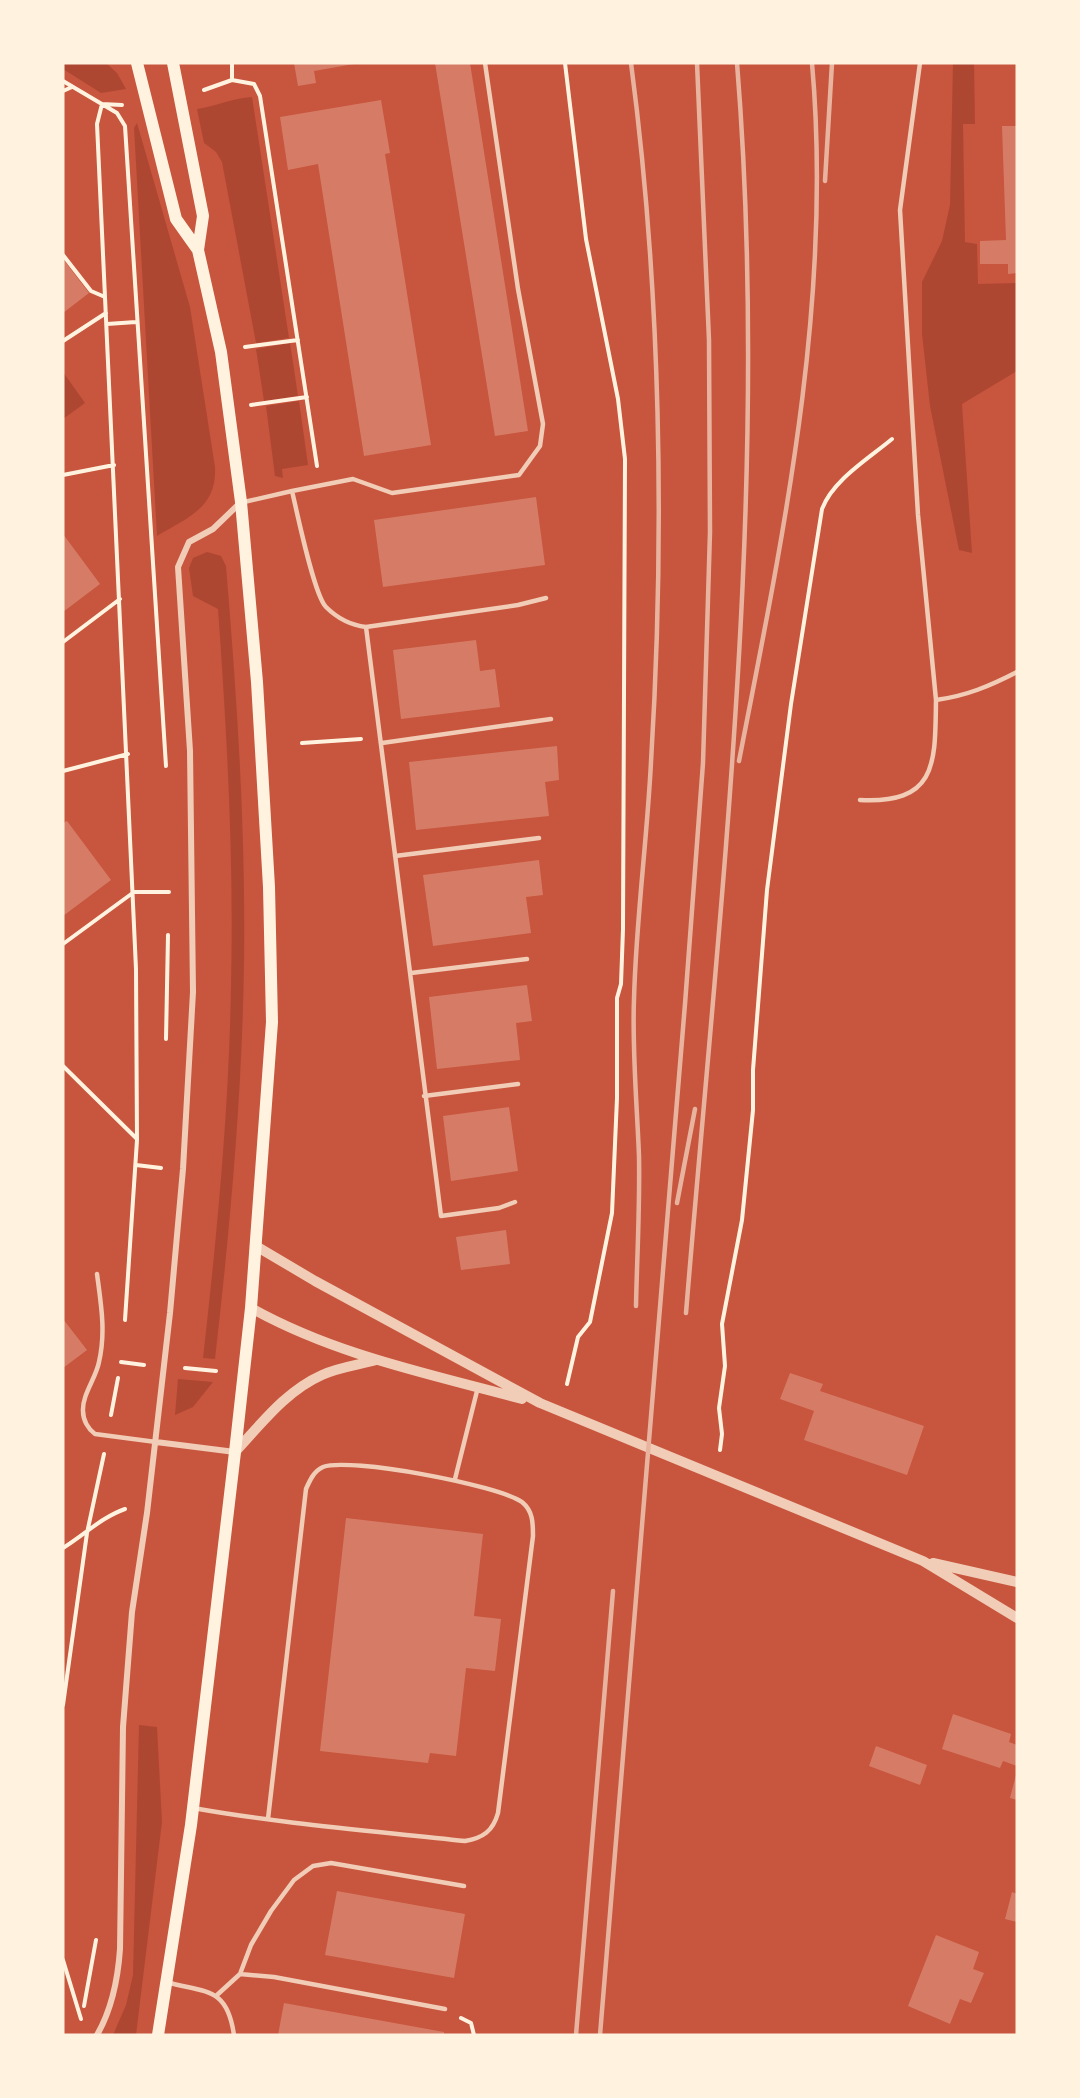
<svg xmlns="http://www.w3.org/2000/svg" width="1080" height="2098" viewBox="0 0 1080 2098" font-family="Quicksand,sans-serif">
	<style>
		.green { fill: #ae4732 }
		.building { fill: #d67c66 }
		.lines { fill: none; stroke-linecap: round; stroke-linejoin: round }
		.path { stroke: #fff3e0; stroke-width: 4 }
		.service { stroke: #f1ccb7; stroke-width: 4.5 }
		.minor { stroke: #f1ccb7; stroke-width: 6 }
		.tertiary { stroke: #f1ccb7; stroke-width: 10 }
		.secondary { stroke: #fff3e0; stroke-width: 12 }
		.rail { stroke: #e9b49f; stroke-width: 4.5 }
	</style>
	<rect width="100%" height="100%" fill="#c8553d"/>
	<path class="green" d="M63,63H106L117,73L126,89L101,93L63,69Z
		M953,63H974L975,124H963L965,242L977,244L978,284L1017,283V371L962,404L972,553L959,550L930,406L922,334V282L942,241L950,205Z
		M252,97L289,338L256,343L222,162L216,152L204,143L197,109C217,106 232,98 252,97Z
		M137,123L190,307L215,467C217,508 188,517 157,536L134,128Z
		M290,343L298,396L264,401L256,349Z
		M63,372L85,403L63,419Z
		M299,401L308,465L282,469L283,478L275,476L266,406Z
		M207,552L221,556L226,566C237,698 246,832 244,965C242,1097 230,1228 215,1359L203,1358C217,1235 229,1110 231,986C234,860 227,734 218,609L193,596L189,568L193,558Z
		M178,1379L213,1382L193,1407L175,1415Z
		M139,1725L157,1727L162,1822L136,2035H113L126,2005L133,1975Z"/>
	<path class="building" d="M294,63H354V64L314,71L316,83L298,86Z
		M435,63H470L528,431L495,436Z
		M381,100L390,153L385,154L431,445L364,456L318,164L288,170L280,117Z
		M1002,126H1017V273L1008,274V264H980V241L1006,240Z
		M63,259L89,293L63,313Z
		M536,497L545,565L383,587L374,520Z
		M63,534L100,584L63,612Z
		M476,640L480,671L495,669L500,707L401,719L393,650Z
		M557,746L559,780L545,782L549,816L416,830L409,762Z
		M67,821L111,880L63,916V823Z
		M539,860L543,895L526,897L531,933L433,946L423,875Z
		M527,985L532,1021L516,1023L520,1060L437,1069L429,997Z
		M509,1107L518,1171L451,1181L443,1116Z
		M506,1230L510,1264L461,1270L456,1237Z
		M63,1319L87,1350L63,1368Z
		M790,1373L823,1384L820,1391L924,1426L907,1475L804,1440L814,1411L780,1399Z
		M346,1518L483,1534L474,1616L501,1619L495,1671L466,1668L456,1756L430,1753L428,1763L320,1751Z
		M953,1714L1011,1734L1009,1742L1017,1745V1766L1003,1761L1000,1768L942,1749Z
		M876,1746L927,1765L920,1785L869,1766Z
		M1016,1775H1017V1800L1010,1798Z
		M337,1891L465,1914L454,1978L325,1955Z
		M1012,1892L1017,1894V1922L1005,1919Z
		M936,1935L979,1952L973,1969L984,1973L971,2003L960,1999L950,2024L908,2006Z
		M284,2003L444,2032V2035H278Z"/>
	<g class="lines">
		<path class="path" d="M565,63L586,239L618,399L625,459L623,929L621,984L617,998V1098L612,1213L590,1322L578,1337L567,1384
			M232,80L254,84L260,96L317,466
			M63,81L117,113L125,126L166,766
			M204,90L232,80V63
			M63,91L72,87
			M102,104L97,124L136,969L137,1140L125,1320
			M102,104L122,105
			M63,255L91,291L105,297
			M107,324L136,322
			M63,341L106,313
			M245,347L298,340
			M251,405L307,397
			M63,475L114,465
			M63,642L120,599
			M302,743L361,739
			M63,771L128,754
			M63,944L134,892H169
			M166,1039L168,935
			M63,1066L137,1139
			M136,1165L161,1168
			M121,1362L144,1365
			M185,1368L216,1371
			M111,1415L118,1378
			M720,1450L722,1434L719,1408L725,1366L722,1324L742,1220L753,1110V1070L767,890L791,704L822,509C833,480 868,459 892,439
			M63,1548C84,1535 102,1517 125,1509
			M63,1705L87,1533L104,1454
			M63,1960L81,2019
			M84,2006L96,1940
			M461,2018L471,2023L474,2035"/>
		<path class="service" d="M920,63L900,210L918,515L936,700C966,696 990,686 1017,672
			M292,491L353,479L392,493L519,475L540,446L543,424L518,289L485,63
			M244,502L292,491C297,512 314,595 326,607C338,619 350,625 366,627L441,1216L499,1208L515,1202
			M366,627L518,605L546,598
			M382,743L551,719
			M860,800C938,804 935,762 936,700
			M395,856L539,838
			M411,973L527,959
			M424,1096L518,1084
			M97,1274C101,1304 106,1332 99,1362C96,1378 82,1395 83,1411C83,1420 88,1429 95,1434L156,1442
			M455,1479L478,1387
			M193,1808C283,1824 375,1831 465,1841C483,1838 493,1831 498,1813L533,1536C533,1523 533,1511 522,1502C498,1485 349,1457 323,1467C314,1471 310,1480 306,1489L268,1819
			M240,1974L274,1977L445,2009
			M166,1982C207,1993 227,1987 234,2035
			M217,1995L240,1974L251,1945L271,1911L294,1880L313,1866L331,1863L464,1886"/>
		<path class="minor" d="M156,1442L235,1452
			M97,2035C112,2009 118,1978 120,1949L123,1727L132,1612L147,1513L170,1313L183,1169L193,992L190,751L178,567L189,542L213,529L240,503"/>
		<path class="tertiary" d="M256,1246L315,1281L540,1403L923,1561L1017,1618
			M251,1308C335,1355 430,1374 522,1399
			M235,1452C262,1423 286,1391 322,1375C339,1367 359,1365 376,1360
			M933,1563L1017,1582"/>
		<path class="secondary" d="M137,63L176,219L198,250
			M158,2035L191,1825L235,1452L251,1308L272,1022L269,887L257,682L241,502L221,352L198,250L203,216L173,63"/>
		<path class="rail" d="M631,63C661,289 665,535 651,762C647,841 636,920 634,999C632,1051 637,1104 639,1156C640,1206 637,1256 636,1306
			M825,181L832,63
			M739,761C784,531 833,299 812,63
			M677,1203L695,1109
			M686,1313C720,897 771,481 737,63
			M576,2035L613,1591
			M600,2035L685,1004L703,763L710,532L709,340L697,63"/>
	</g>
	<rect width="1080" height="2098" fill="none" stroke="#fff3e0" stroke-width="129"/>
</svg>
